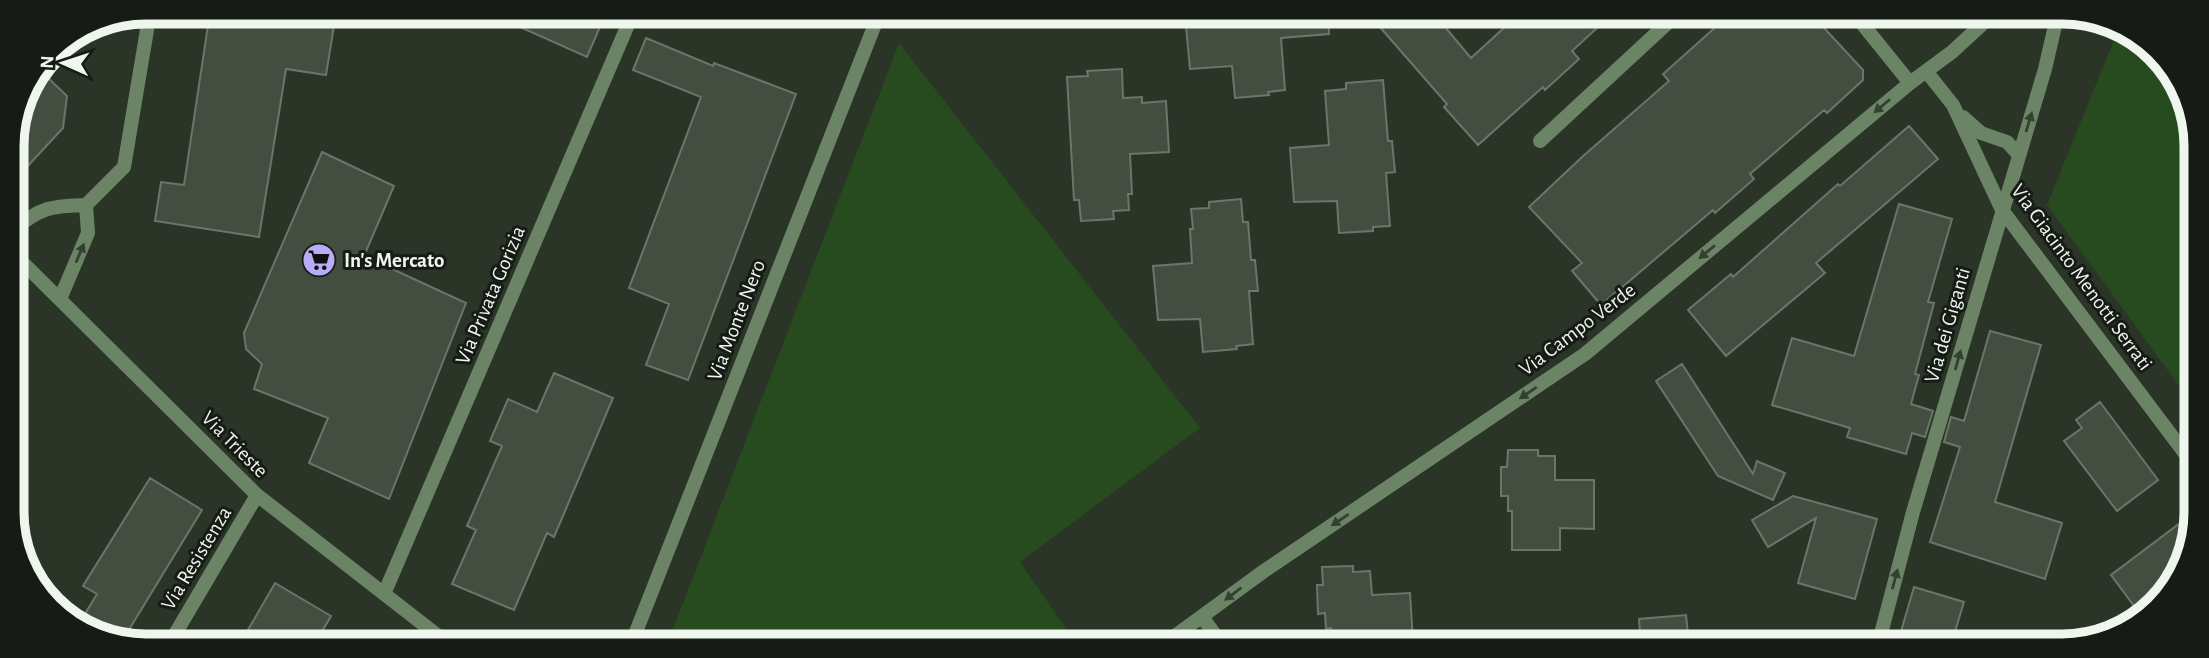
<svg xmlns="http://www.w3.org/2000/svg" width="2209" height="658" viewBox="0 0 2209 658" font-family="'Alegreya Sans',sans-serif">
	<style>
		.green { fill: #274a1f }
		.building { fill: #434e41; stroke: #6a7668; stroke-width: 2 }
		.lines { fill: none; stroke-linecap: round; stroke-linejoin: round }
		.minor { stroke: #6c8466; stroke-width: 14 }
		.oneway { fill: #344031 }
		.labels { text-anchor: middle; stroke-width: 6; stroke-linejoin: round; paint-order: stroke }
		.poi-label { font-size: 21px; font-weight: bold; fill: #eff6ee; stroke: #161b15; text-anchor: start }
		.street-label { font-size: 21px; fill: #eff6ee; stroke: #161b15 }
		.rim { fill: none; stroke: #eff6ee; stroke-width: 9 }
	</style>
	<rect width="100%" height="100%" fill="#2a3528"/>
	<path class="green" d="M2118,30L2163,58L2194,121L2193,405L2047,205Z
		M899,43L1200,428L1020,562L1076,643L668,642Z"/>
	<path class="building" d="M210,12L336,13L326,75L286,69L259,237L155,221L161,182L184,185Z
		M489,13H606L587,57Z
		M1185,15H1328L1329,34L1281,38L1285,90L1268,92L1269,95L1235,98L1232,66L1190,69Z
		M1392,15H1435L1471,58L1518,15L1610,16L1572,51L1579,59L1545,90L1543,87L1478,145L1444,107L1447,104L1379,26Z
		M1728,16H1813L1863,70V80L1827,113L1824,110L1750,174L1754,179L1715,213L1713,210L1601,305L1572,271L1582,263L1529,207L1582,157L1669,81L1663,74Z
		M646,38L713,66L714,63L796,94L688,380L646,365L669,304L629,288L701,97L633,70Z
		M1122,69L1123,98L1142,97V103L1166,101L1169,152L1130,154L1132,194H1128L1129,210L1113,211L1114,219L1081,221L1079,200H1074L1067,77L1088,76L1087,71Z
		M42,72L67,96L63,128L13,182V138Z
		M1383,80L1388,141H1392L1395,172L1386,173L1390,226L1373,227V231L1339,233L1337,201L1294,202L1290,148L1329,145L1325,91L1346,89V83Z
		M1909,126L1938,159L1816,263L1825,273L1726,356L1688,310L1731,274L1733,277L1838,184L1840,186Z
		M322,152L394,186L364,256L466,303L389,499L309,463L328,418L254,389L262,364L246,349L244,333Z
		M1241,199L1243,222H1248L1251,260H1255L1258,291H1249L1253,344L1236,346L1237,349L1203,352L1200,319L1158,320L1153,266L1192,263L1190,229H1193L1191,209L1209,208V202Z
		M1899,204L1952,219L1928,302L1934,303L1915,374L1919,375L1911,404L1933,411L1925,437L1912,433L1906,454L1847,437L1850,428L1772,405L1792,338L1854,356Z
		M1990,331L2041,345L1995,502L2062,523L2045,579L1930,542L1960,447L1944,442L1951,417L1964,421Z
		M1682,364L1753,474L1757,461L1785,473L1773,500L1718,476L1656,381Z
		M554,373L613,398L554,537L547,533L514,610L452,584L476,530L467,526L502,446L490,441L508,399L537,412Z
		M2100,402L2158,480L2117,511L2064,441L2082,428L2076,420Z
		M1508,450H1538V456H1555V480H1594V529L1560,528V550H1512V511H1508V496H1501V467H1507Z
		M150,478L202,510L122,641H112L80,622L97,594L83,586Z
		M1793,496L1877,519L1855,599L1798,583L1816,518L1768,547L1752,520Z
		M2192,514V546L2143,618L2111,575Z
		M1353,566V572L1370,571L1372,595L1410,593L1413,641L1331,644V628L1326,629L1325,613L1318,614L1317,585H1323L1322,567Z
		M275,583L331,616L316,642H241Z
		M1914,587L1964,602L1951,645H1897Z
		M1686,615L1689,645H1641L1639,619Z"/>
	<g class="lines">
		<path class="minor" d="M1856,16L1910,83
			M1926,71L1953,105L2002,210L2193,464
			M1963,117L1981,133L2007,142L2019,155
			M1540,141L1675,16
			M86,205L124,167L150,12
			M13,230C41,207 51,206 86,205
			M13,253L257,495L446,642
			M60,299L88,233L86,205
			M384,594L633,13
			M1202,617L1222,644
			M171,641L257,495
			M632,642L879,14
			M1164,644L1264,571L1585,354L1910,83L1952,52L1991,16
			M1878,645L1913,512L2045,69L2057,17"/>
	</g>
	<defs><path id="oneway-solid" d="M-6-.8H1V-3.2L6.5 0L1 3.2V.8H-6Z" transform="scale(1.75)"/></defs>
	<g class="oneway">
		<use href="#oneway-solid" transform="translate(1882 106) rotate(140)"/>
		<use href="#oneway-solid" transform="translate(2029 122) rotate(-73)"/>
		<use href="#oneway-solid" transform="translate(1707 252) rotate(140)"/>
		<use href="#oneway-solid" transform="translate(80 253) rotate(-67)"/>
		<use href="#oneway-solid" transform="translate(1958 360) rotate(-74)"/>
		<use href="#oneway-solid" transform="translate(1528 393) rotate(146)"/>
		<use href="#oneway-solid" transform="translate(1340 520) rotate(146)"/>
		<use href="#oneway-solid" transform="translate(1895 579) rotate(-75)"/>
		<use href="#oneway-solid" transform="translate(1233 594) rotate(143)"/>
	</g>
	<defs>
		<symbol id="supermarket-disc" viewBox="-11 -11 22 22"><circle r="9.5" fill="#b6acf8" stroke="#161b15"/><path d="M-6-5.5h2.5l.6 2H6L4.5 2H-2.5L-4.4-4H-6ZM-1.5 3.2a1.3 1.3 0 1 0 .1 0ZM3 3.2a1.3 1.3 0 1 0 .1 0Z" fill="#111"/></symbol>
	</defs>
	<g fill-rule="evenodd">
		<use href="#supermarket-disc" x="300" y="241" width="38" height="38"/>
	</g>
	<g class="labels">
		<g class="poi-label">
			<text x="344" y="267">In's Mercato</text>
		</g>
		<g class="street-label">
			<text transform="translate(2082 277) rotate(54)" y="7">Via Giacinto Menotti Serrati</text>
			<text transform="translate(490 295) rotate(-67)" y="7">Via Privata Gorizia</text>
			<text transform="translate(736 320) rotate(-69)" y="7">Via Monte Nero</text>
			<text transform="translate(1947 325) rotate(-74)" y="7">Via dei Giganti</text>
			<text transform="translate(1577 329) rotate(-37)" y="7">Via Campo Verde</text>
			<text transform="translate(235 444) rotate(45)" y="7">Via Trieste</text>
			<text transform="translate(196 558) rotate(-59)" y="7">Via Resistenza</text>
		</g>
	</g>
	<path d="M0 0H2209V658H0ZM146 24H2062A122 122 0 0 1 2184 146V512A122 122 0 0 1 2062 634H146A122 122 0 0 1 24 512V146A122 122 0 0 1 146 24Z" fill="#161b15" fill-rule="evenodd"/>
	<path class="rim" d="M146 24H2062A122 122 0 0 1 2184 146V512A122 122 0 0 1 2062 634H146A122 122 0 0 1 24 512V146A122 122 0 0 1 146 24Z"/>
	<g transform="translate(63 63) rotate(273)" stroke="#161b15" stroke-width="5" paint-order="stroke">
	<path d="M0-5L12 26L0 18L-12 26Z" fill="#eff6ee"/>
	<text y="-10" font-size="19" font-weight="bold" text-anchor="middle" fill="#eff6ee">N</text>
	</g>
</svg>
